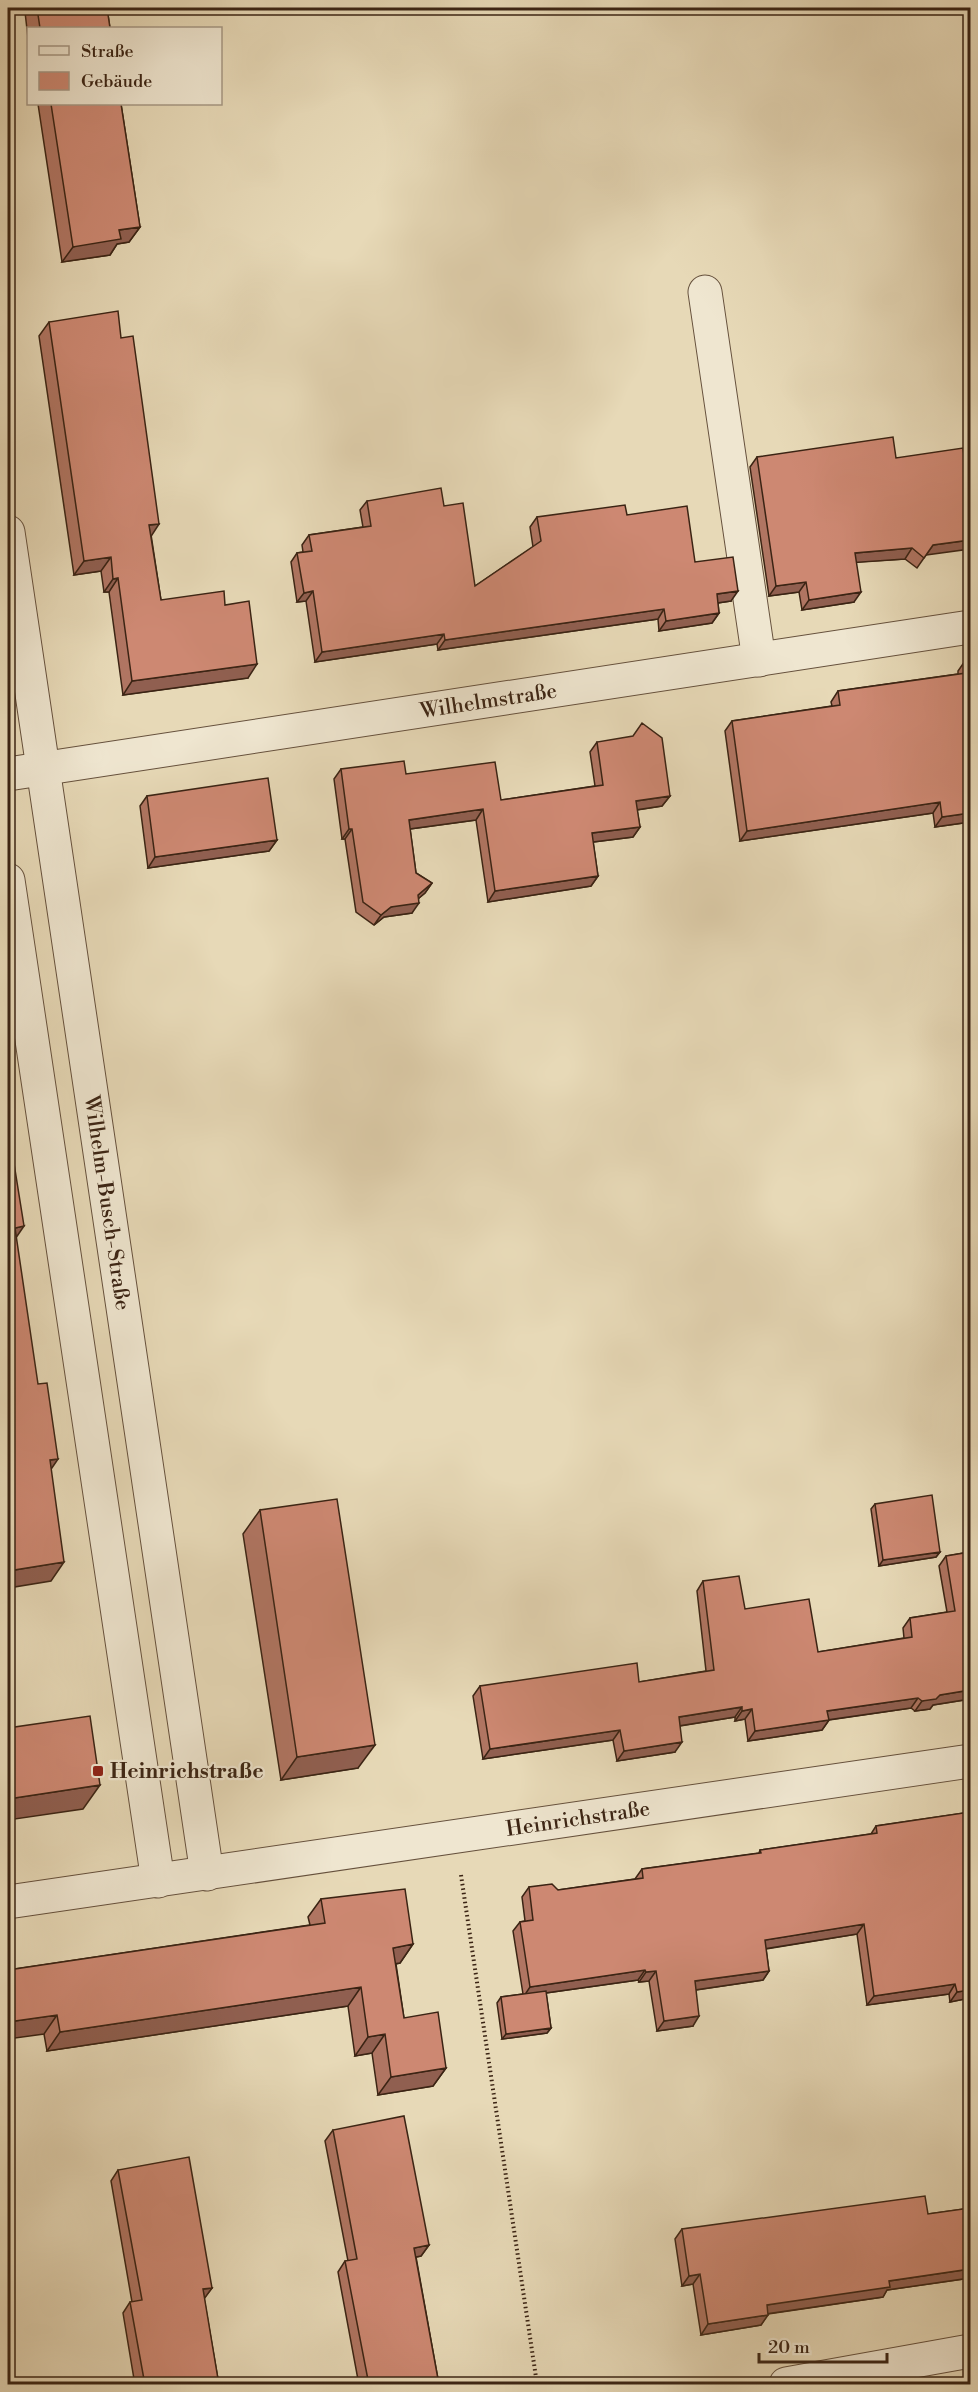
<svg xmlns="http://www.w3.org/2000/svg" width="978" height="2392" viewBox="0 0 978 2392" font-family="'Libre Bodoni',serif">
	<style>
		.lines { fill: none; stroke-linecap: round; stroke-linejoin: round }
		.minor-casing { stroke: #66513d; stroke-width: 35 }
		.path { stroke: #3b2414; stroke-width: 4; stroke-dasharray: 1.5 3; stroke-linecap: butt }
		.minor { stroke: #efe6d0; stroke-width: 33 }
		.wall { fill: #b07562; stroke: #3b2414; stroke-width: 1.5 }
		.shaded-wall { fill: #905f50; stroke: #3b2414; stroke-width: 1.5 }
		.building { fill: #cd8872; stroke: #3b2414; stroke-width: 1.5 }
		.poi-dot { fill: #8f2418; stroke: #efe6d0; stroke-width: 2 }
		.labels { text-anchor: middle; stroke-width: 4.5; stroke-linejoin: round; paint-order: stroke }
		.street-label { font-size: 21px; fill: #3b2414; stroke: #efe6d0 }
		.poi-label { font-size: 21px; font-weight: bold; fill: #3b2414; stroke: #efe6d0; text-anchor: start }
	</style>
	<rect width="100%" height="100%" fill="#e7d9b7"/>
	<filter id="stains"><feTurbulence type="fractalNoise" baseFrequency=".00333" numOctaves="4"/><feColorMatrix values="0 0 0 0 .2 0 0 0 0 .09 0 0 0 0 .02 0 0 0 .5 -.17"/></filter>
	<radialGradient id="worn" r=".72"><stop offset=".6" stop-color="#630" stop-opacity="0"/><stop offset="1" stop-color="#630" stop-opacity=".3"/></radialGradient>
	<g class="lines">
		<defs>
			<g id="minor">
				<path d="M705,292L759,660"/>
				<path id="s1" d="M8,532L207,1874"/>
				<path id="s2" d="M8,774L970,627"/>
				<path d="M8,880L158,1881"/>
				<path id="s3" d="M8,1902L970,1761"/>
				<path d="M786,2384L970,2351"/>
			</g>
		</defs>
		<use href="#minor" class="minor-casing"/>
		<path class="path" d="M461,1875L537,2384"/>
		<use href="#minor" class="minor"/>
	</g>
	<path class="wall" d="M28,8H107L110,28H28V38L25,12Z
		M38,104H121L140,227L129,242L117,244L110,255L62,262Z
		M49,322L121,338L161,600L225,605L248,678L123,695L109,592H104L101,571L74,575L39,336Z
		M757,457L896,458L926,555L917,568L905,559L856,562L854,602L802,610L799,592L769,596L750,467Z
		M367,501L444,506L475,586L533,547L530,527L537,517L627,515L695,562L731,601L718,603L719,613L712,623L659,631L658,619L438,650L437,644L315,662L306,601L297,602L291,562L297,553L303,552L302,545L309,535L363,527L360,510Z
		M970,660V822L935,827L933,813L740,841L725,731L732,721L832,706L831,702L838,691L958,674V671L965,661Z
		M597,742L670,796L662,806L637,810L640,827L633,837L593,842L598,876L591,886L488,902L476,820L410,829L416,873L432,883L425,893L419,898L412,913L384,917L374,925L356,912L345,839H342L334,779L341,769L406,774L501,800L595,786L590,752Z
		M147,796L277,840L269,851L148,868L140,806Z
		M875,1504L940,1552L936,1557L879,1566L871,1509Z
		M260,1510L358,1768L281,1780L243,1534Z
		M970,1552V1699L933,1705L930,1709L915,1711L911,1708L829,1720L822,1730L748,1741L745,1719L735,1721V1717L680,1726L675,1752L617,1761L613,1740L483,1759L473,1696L480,1686L639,1682L706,1671L697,1591L703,1581L745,1609L818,1652L904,1638L903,1628L910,1618L947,1612L939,1566L946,1556Z
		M970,1812V1998L950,2002L949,1994L867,2005L857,1934L766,1949L769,1971L763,1980L696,1990L693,2026L657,2031L649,1981L639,1982L638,1980L546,1993L551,2028L547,2033L502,2039L497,2003L501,1997L523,1994L513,1931L520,1922L525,1921L522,1897L529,1887L558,1890L635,1879L642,1869L759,1853L760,1850L871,1834L876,1826Z
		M321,1899L413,1944L400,1963L396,1964L404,2018L446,2068L433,2086L378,2095L372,2053L355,2056L348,2006L47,2051L44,2034L8,1970L310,1925L308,1917Z
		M333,2130L429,2245L421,2256L416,2257L438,2379L434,2385H359L338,2272L345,2261H348L325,2141Z
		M118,2170L212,2288L204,2298L219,2385H135L123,2313L130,2302H132L111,2181Z
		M970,2208V2278L887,2290L883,2297L768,2314L761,2325L701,2335L693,2284L682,2286L675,2239L682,2229L928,2214Z"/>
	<path class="shaded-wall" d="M140,227L129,242L117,244L110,255L62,262L73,247L119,230Z
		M159,524L150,538L149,525Z
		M970,540V549L926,555L933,545Z
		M912,548L905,559L848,563L855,553Z
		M111,557L101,571L74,575L84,561Z
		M118,578L109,592H104L113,579Z
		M806,582L799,592L769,596L776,586Z
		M313,591L306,601L297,602L304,593Z
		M738,591L731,601L710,604L717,594Z
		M861,592L854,602L802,610L809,600Z
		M664,609L658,619L438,650L445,640Z
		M719,613L712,623L659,631L666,621Z
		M444,634L437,644L315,662L322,652Z
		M257,664L248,678L123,695L132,681Z
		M670,796L662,806L629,811L636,801Z
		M940,802L933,813L740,841L747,831Z
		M483,809L476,820L402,830L409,820Z
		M970,813V822L935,827L942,817Z
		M640,827L633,837L585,843L592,833Z
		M349,829H352L345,839H342Z
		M277,840L269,851L148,868L155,857Z
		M598,876L591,886L488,902L495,891Z
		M432,883L425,893L413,903H419L412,913L384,917L374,925L381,915L391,907L418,895Z
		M24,1226L11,1245L15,1228Z
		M58,1459L45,1478L50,1460Z
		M940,1552L936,1557L879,1566L883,1560Z
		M64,1562L51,1581L8,1588V1571Z
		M970,1690V1699L933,1705L930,1709L915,1711L922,1701L940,1695Z
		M918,1698L911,1708L820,1721L827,1711Z
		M742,1707L735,1717L672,1727L679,1717Z
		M752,1709L745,1719L735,1721L742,1711Z
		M829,1720L822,1730L748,1741L755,1731Z
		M620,1730L613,1740L483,1759L490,1749Z
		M682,1742L675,1752L617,1761L624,1751Z
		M375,1745L358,1768L281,1780L297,1757Z
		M100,1785L83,1809L8,1820V1799Z
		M864,1924L857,1934L758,1950L765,1940Z
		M413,1944L400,1963L380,1966L393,1948Z
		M645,1970L638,1980L524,1996L530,1987Z
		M656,1971L649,1981L639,1982L646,1972Z
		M769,1971L763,1980L688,1991L695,1981Z
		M955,1984L949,1994L867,2005L874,1996Z
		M361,1987L348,2006L47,2051L60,2032Z
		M970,1990V1998L950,2002L957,1992Z
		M57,2015L44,2034L8,2039V2022Z
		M699,2016L693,2026L657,2031L664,2021Z
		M551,2028L547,2033L502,2039L506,2034Z
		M385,2034L372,2053L355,2056L368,2037Z
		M446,2068L433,2086L378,2095L391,2077Z
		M429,2245L421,2256L406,2259L414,2248Z
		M970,2269V2278L887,2290L883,2297L759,2315L767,2305L889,2281Z
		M700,2274L693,2284L682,2286L689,2276Z
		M212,2288L204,2299L203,2289Z
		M768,2315L761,2325L701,2335L708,2324Z
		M438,2379L434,2385H409Z"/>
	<path class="building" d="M37,8H107L110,28H40Z
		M51,104H121L140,227L119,230L121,239L73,247Z
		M118,311L121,338L133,336L159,524L149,525L161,600L224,591L225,605L249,601L257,664L132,681L118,578L113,579L111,557L84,561L49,322Z
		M893,437L896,458L963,448L966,471L970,470V540L933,545L924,558L912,548L855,553L861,592L809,600L806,582L776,586L757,457Z
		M441,488L444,506L463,503L475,586L541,541L537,517L625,505L627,515L687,506L695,562L733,557L738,591L717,594L719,613L666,621L664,609L445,640L444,634L322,652L313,591L304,593L297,553L312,551L309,535L371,526L367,501Z
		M970,660V813L942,817L940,802L747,831L732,721L840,705L838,691L966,673L965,661Z
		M642,723L662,738L670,796L636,801L640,827L592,833L598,876L495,891L483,809L409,820L416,873L432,883L418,895L419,903L391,907L381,915L363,902L352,829H349L341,769L404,761L406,774L495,762L501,800L603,785L597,742L633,736Z
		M268,778L277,840L155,857L147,796Z
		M8,1147V1152L12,1151L24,1226L15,1228L38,1384L47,1383L58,1459L50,1460L64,1562L8,1571Z
		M932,1495L940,1552L883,1560L875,1504Z
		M337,1499L375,1745L297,1757L260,1510Z
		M970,1552V1690L940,1695L936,1699L922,1701L918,1698L827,1711L829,1720L755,1731L752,1709L742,1711V1707L679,1717L682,1742L624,1751L620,1730L490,1749L480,1686L637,1663L639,1682L714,1670L703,1581L739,1576L745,1609L809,1599L818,1652L912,1637L910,1618L955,1611L946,1556Z
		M90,1716L100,1785L8,1799V1728Z
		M970,1812V1990L957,1992L955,1984L874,1996L864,1924L765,1940L769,1971L695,1981L699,2016L664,2021L656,1971L646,1972L645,1970L530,1987L520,1922L533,1920L529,1887L552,1884L558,1890L643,1878L642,1869L761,1853L760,1850L877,1833L876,1826Z
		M405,1889L413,1944L393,1948L404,2018L438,2012L446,2068L391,2077L385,2034L368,2037L361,1987L60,2032L57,2015L8,2022V1970L325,1923L321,1899Z
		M546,1991L551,2028L506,2034L501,1997Z
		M404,2116L429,2245L414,2248L438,2379L409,2385H369L345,2261L357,2259L333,2130Z
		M189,2157L212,2288L203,2289L219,2385H145L130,2302L142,2300L118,2170Z
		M925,2196L928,2214L970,2208V2269L889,2281L890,2287L767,2305L768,2315L708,2324L700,2274L689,2276L682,2229Z"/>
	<rect class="poi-dot" x="92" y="1765" width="12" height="12" rx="3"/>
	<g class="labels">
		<g class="street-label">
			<text dy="7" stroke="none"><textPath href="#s2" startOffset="486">Wilhelmstraße</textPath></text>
			<text dy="7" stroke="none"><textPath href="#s1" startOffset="678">Wilhelm-Busch-Straße</textPath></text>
			<text dy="7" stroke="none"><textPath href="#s3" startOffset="576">Heinrichstraße</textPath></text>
		</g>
		<g class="poi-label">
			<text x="110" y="1778">Heinrichstraße</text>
		</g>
	</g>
	<rect width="978" height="2392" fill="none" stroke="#e7d9b7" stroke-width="30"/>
	<rect x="9" y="9" width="960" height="2374" fill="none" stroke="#3b2414" stroke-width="3"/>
	<rect x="15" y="15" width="948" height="2362" fill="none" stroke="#3b2414" stroke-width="1.5"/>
	<rect x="27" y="27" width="195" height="78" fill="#efe6d0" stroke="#a79885" stroke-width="1.5"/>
	<rect x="39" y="46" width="30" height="9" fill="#efe6d0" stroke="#a79885" stroke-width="1.5"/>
	<text x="81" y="57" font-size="18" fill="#3b2414">Straße</text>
	<rect x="39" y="72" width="30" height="18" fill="#cd8872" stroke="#a79885" stroke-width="1.5"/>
	<text x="81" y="87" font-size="18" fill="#3b2414">Gebäude</text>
	<path d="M759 2353v9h128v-9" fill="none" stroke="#3b2414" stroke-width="3"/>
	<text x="768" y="2353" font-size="18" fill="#3b2414" stroke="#efe6d0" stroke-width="4.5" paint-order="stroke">20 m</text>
	<rect width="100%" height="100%" filter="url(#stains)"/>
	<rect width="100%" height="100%" fill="url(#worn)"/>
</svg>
